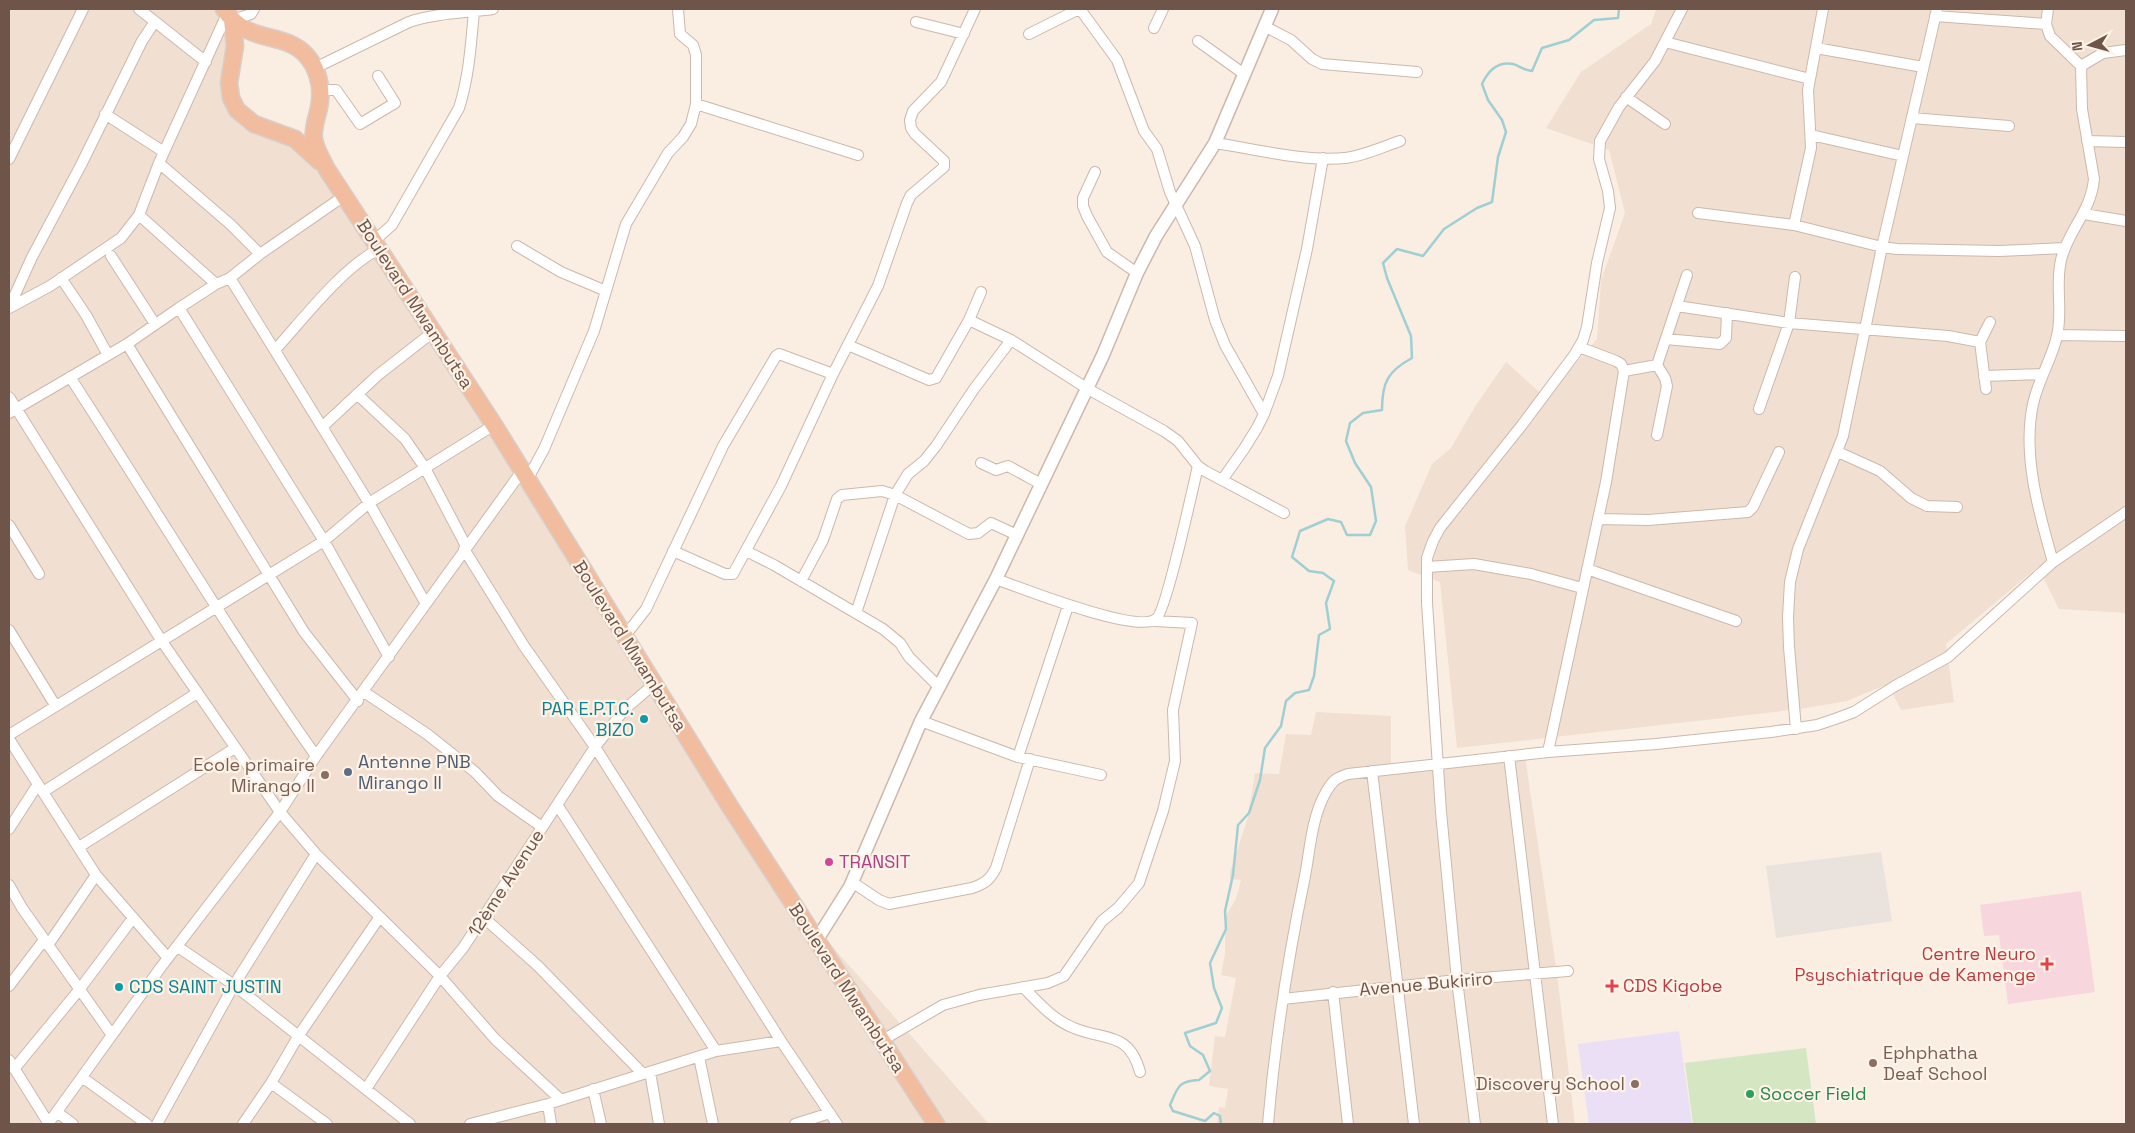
<svg xmlns="http://www.w3.org/2000/svg" width="2135" height="1133" viewBox="0 0 2135 1133" font-family="'Space Grotesk',sans-serif">
	<style>
		.residential { fill: #f1e0d1 }
		.industrial { fill: #e9e2dd }
		.education { fill: #ebdff6 }
		.medical { fill: #f7d6dd }
		.green { fill: #d4e6c2 }
		.lines { fill: none; stroke-linecap: round; stroke-linejoin: round }
		.stream { stroke: #9fcfd3; stroke-width: 2.5 }
		.minor-casing { stroke: #ccb8ac; stroke-width: 12 }
		.tertiary-casing { stroke: #ccb8ac; stroke-width: 15 }
		.trunk-casing { stroke: #d7cfcc; stroke-width: 19 }
		.minor { stroke: #fff; stroke-width: 10 }
		.tertiary { stroke: #fff; stroke-width: 12 }
		.trunk { stroke: #f2bc9e; stroke-width: 16 }
		.culture-dot { fill: #0f9aa8; stroke: #fef3e7; stroke-width: 2 }
		.service-dot { fill: #5c6f8a; stroke: #fef3e7; stroke-width: 2 }
		.education-dot { fill: #8d6e63; stroke: #fef3e7; stroke-width: 2 }
		.hotel-dot { fill: #d1479c; stroke: #fef3e7; stroke-width: 2 }
		.health-dot { fill: #e0444e; stroke: #fef3e7; stroke-width: 2 }
		.leisure-dot { fill: #2e9e5b; stroke: #fef3e7; stroke-width: 2 }
		.labels { text-anchor: middle; stroke-width: 4.5; stroke-linejoin: round; paint-order: stroke }
		.street-label { font-size: 18px; fill: #6f544a; stroke: #fef3e7 }
		.culture-label { font-size: 18px; fill: #0d838f; stroke: #fef3e7; text-anchor: end }
		.service-label { font-size: 18px; fill: #4e5e75; stroke: #fef3e7; text-anchor: start }
		.education-label { font-size: 18px; fill: #785e54; stroke: #fef3e7; text-anchor: end }
		.hotel-label { font-size: 18px; fill: #b23c85; stroke: #fef3e7; text-anchor: start }
		.health-label { font-size: 18px; fill: #be3a42; stroke: #fef3e7; text-anchor: end }
		.leisure-label { font-size: 18px; fill: #27864d; stroke: #fef3e7; text-anchor: start }
	</style>
	<rect width="100%" height="100%" fill="#faeee2"/>
	<path class="residential" d="M9,9H224L237,110L305,146L831,945L989,1124H9Z
		M1656,9H2126V613L2059,609L2038,567L1946,644L1954,702L1901,710L1888,684L1847,701L1801,709L1457,748L1440,582L1408,570L1405,526L1432,464L1451,448L1476,405L1506,362L1546,398L1597,339L1601,280L1625,213L1609,150L1546,128L1581,72L1651,24Z
		M1316,712L1391,716V768L1525,756L1557,974L1575,1124H1217L1219,1107L1225,1108L1228,1089L1209,1086L1215,1036L1225,1037L1236,978L1221,975L1225,954V917L1236,899L1241,880L1230,879V872L1248,817L1255,773L1279,774L1286,734L1311,735Z"/>
	<path class="industrial" d="M1881,852L1892,921L1776,938L1766,866Z"/>
	<path class="education" d="M1679,1031L1692,1124H1589L1578,1044Z"/>
	<path class="medical" d="M2081,891L2095,992L2008,1004L1999,935L1984,936L1980,905Z"/>
	<path class="green" d="M1806,1048L1816,1124H1693L1685,1063Z"/>
	<g class="lines">
		<path class="stream" d="M1221,1124L1220,1116L1214,1113L1205,1121L1173,1111L1170,1105C1178,1087 1178,1081 1199,1080L1210,1071L1203,1055L1190,1046L1185,1033L1216,1023L1222,1008L1214,988L1210,963L1226,929L1225,911L1233,875L1238,825L1249,813L1260,780L1265,748L1281,726L1286,701L1295,693L1309,690L1314,676L1319,635L1330,629L1326,603L1334,581L1323,573L1309,571L1292,557L1300,531L1328,519L1341,522L1347,535H1370L1376,521L1371,487L1355,463L1346,441L1350,423L1363,413L1382,410C1382,382 1388,371 1412,358L1411,336L1387,278L1383,263L1397,249L1423,256L1444,229L1477,208L1492,202L1498,157L1506,132L1502,120L1488,100L1482,84C1488,71 1497,61 1513,64C1520,66 1523,70 1532,71L1542,48L1569,40L1594,20L1618,18L1619,9"/>
		<defs>
			<path id="minor" d="M139,9L206,62
				M1080,9L1117,60L1144,131L1157,149L1170,192L1195,246L1215,320L1225,345L1264,414
				M1823,9L1808,90L1811,148L1794,225L1882,247L1897,249L1999,251L2065,248
				M2048,9L2046,24L2050,36L2081,66L2082,109L2094,179C2091,212 2068,230 2061,260C2055,285 2063,311 2057,336C2052,359 2038,380 2033,404C2022,455 2039,513 2053,562
				M1935,16L2046,24
				M232,20L251,14L254,9
				M916,22L964,34
				M1264,26L1291,40L1312,59L1322,64L1417,72
				M1154,28L1163,9
				M1029,34L1079,9
				M1198,41L1244,74
				M1665,42L1810,79
				M1816,48L1923,67
				M2081,66L2103,53L2126,50
				M315,68L409,22C437,13 464,13 493,9
				M320,90H336L360,124L395,103L378,76
				M1626,97L1665,124
				M696,104L858,155
				M105,114L164,152
				M1912,118L2009,126
				M1811,135L1903,156
				M2087,141L2126,142
				M1215,143C1256,149 1304,162 1345,158C1364,156 1382,147 1400,141
				M9,159L83,9
				M159,163L230,224L260,254
				M1095,172L1083,198V206L1087,216L1107,252L1137,273
				M1698,213L1794,225
				M2084,214L2126,221
				M139,215L216,284
				M374,241L392,225L459,108C469,77 471,44 474,11
				M517,246L561,272L606,291
				M111,256L155,324
				M61,278L86,315L108,355
				M230,278L369,503L426,604
				M1677,306L1789,323L1948,336L1980,342
				M9,308L50,286L121,238L139,215L159,163L227,14
				M9,308L32,257L81,165L142,41L154,23
				M179,308L324,541L389,657
				M969,320L1011,340L1088,389L1164,431L1178,441L1198,466L1205,471L1284,513
				M2057,335L2126,336
				M1666,339L1720,344L1726,338L1727,313
				M127,344L304,632L358,701
				M848,345L929,380L936,378L969,320L981,292
				M275,350C304,318 342,268 379,249
				M1657,365L1665,378L1667,386L1657,435
				M1624,371L1657,365L1687,275
				M1984,376L2043,374
				M70,377C152,503 229,633 316,756
				M1986,389L1980,342L1990,322
				M357,394L405,439L425,468L466,546
				M9,397L161,640L280,812L316,854L440,976L495,1039L560,1099
				M1759,409L1789,323L1795,277
				M9,413L127,344L179,308L216,284L230,278L260,254L344,196
				M322,427L378,375L433,332
				M1838,452L1880,471L1911,498L1927,506L1957,507
				M981,463L996,470L1008,466L1041,484
				M527,480L544,449L594,331L626,224L668,153L683,137L691,124L696,104V55L693,45L680,34L678,9
				M1222,480L1244,449L1257,428L1264,414L1278,376L1307,249L1323,158
				M1598,519L1648,520L1748,512L1753,507L1779,452
				M9,525L39,574
				M464,549L524,646L595,747L781,1041L837,1124
				M673,551L725,574H733L781,486L833,374L878,286L907,203L911,195L944,167V161L915,134L911,128L910,120L913,111L941,82L975,9
				M746,551L774,565L883,629L900,643L909,657L939,687
				M1427,567L1474,564L1531,574L1582,588
				M1587,569L1736,621
				M996,579C1021,588 1137,634 1156,619C1166,612 1193,487 1198,466
				M801,581L823,540L837,499L842,495L882,491L895,495L969,534L978,533L991,523L1017,535
				M856,613L895,495L908,474L924,461L936,446L974,389L1011,340
				M9,630L55,705
				M624,637L646,609L723,446L776,356L779,354L833,374
				M364,692L427,734L475,772L498,796L542,827
				M921,721L1018,757L1101,775
				M1796,729L1789,647L1788,617L1790,582L1798,549L1843,436L1882,247L1937,9
				M9,735L324,541L369,503L494,425
				M9,739L96,875L168,958
				M1548,752L1606,482L1624,371L1621,364L1616,361L1579,347
				M1509,756L1553,1124
				M1018,757L1068,606
				M1372,771L1414,1124
				M43,792L197,693
				M558,806L716,1051
				M9,829L38,784
				M79,847L235,748
				M852,882L879,900L889,904L972,888C984,884 990,880 996,868L1030,759
				M9,885L22,908L112,1035
				M483,917L538,966L643,1074
				M48,945L96,875
				M178,947L234,985L410,1124
				M9,986L44,940
				M1023,987C1038,1002 1053,1020 1074,1028C1105,1041 1129,1031 1140,1072
				M1333,992L1348,1124
				M1283,999L1457,980L1568,971
				M881,1041L943,1005L979,995L1048,983L1064,976L1102,921L1118,908L1139,883L1163,811L1175,761L1173,710L1192,623L1155,621
				M699,1057L713,1124
				M9,1060L49,1124
				M14,1069L79,990L133,918
				M650,1072L659,1124
				M83,1078L147,1124
				M271,1083L327,1124
				M366,1089L440,976L463,948L595,747L624,710L654,684
				M593,1089L601,1124
				M548,1104L551,1124
				M58,1113L73,1124
				M48,1124L161,967L280,812L316,756L522,471
				M157,1124L234,985L316,854
				M243,1124L271,1083L299,1035L379,918
				M470,1124L548,1104L716,1051L781,1041
				M795,1124L830,1113
				M1268,1124C1275,1041 1288,958 1305,876C1310,849 1312,816 1326,792C1333,780 1336,778 1348,774L1548,752L1656,744L1771,732L1817,725L1835,719L1854,712L1895,686L1948,657L2053,562L2126,512
				M1475,1124L1457,980L1441,812L1427,603V558L1433,541L1440,528L1522,425L1575,354L1583,340L1587,327L1597,263L1610,208L1608,191L1599,159L1600,141L1619,107L1655,61L1682,9"/>
			<path id="tertiary" d="M816,941L850,887L921,721L996,579L1103,355L1137,273L1156,236L1215,143L1272,9"/>
			<path id="trunk" d="M224,9C248,46 283,30 306,55C317,67 322,85 320,101C319,114 312,126 314,139C315,148 322,159 326,168L494,425L729,805L936,1124
				M232,20L235,46L229,83L231,98L237,110L254,124L295,139L319,161"/>
		</defs>
		<use href="#minor" class="minor-casing"/>
		<use href="#tertiary" class="tertiary-casing"/>
		<use href="#trunk" class="trunk-casing"/>
		<use href="#minor" class="minor"/>
		<use href="#tertiary" class="tertiary"/>
		<use href="#trunk" class="trunk"/>
	</g>
	<g class="culture-dot">
		<circle cx="644" cy="719" r="5"/>
		<circle cx="119" cy="987" r="5"/>
	</g>
	<circle class="service-dot" cx="348" cy="772" r="5"/>
	<g class="education-dot">
		<circle cx="325" cy="775" r="5"/>
		<circle cx="1873" cy="1063" r="5"/>
		<circle cx="1635" cy="1084" r="5"/>
	</g>
	<circle class="hotel-dot" cx="829" cy="862" r="5"/>
	<g class="health-dot">
		<path d="M2044.5 956.5h5v5h5v5h-5v5h-5v-5h-5v-5h5z"/>
		<path d="M1609.5 978.5h5v5h5v5h-5v5h-5v-5h-5v-5h5z"/>
	</g>
	<circle class="leisure-dot" cx="1750" cy="1094" r="5"/>
	<g class="labels">
		<g class="street-label">
			<text transform="translate(415 304) rotate(57)" y="6">Boulevard Mwambutsa</text>
			<text transform="translate(630 646) rotate(58)" y="6">Boulevard Mwambutsa</text>
			<text transform="translate(506 883) rotate(-57)" y="6">12ème Avenue</text>
			<text transform="translate(1426 984) rotate(-5)" y="6">Avenue Bukiriro</text>
			<text transform="translate(847 988) rotate(57)" y="6">Boulevard Mwambutsa</text>
		</g>
		<g class="culture-label">
			<text x="634" y="715">PAR E.P.T.C.<tspan x="634" dy="21">BIZO</tspan></text>
			<text x="129" y="993" text-anchor="start">CDS SAINT JUSTIN</text>
		</g>
		<g class="service-label">
			<text x="358" y="768">Antenne PNB<tspan x="358" dy="21">Mirango II</tspan></text>
		</g>
		<g class="education-label">
			<text x="315" y="771">Ecole primaire<tspan x="315" dy="21">Mirango II</tspan></text>
			<text x="1883" y="1059" text-anchor="start">Ephphatha<tspan x="1883" dy="21">Deaf School</tspan></text>
			<text x="1625" y="1090">Discovery School</text>
		</g>
		<g class="hotel-label">
			<text x="839" y="868">TRANSIT</text>
		</g>
		<g class="health-label">
			<text x="2036" y="960">Centre Neuro<tspan x="2036" dy="21">Psyschiatrique de Kamenge</tspan></text>
			<text x="1623" y="992" text-anchor="start">CDS Kigobe</text>
		</g>
		<g class="leisure-label">
			<text x="1760" y="1100">Soccer Field</text>
		</g>
	</g>
	<rect width="2135" height="1133" fill="none" stroke="#6f544a" stroke-width="20"/>
	<g transform="translate(2090 45) rotate(264)" stroke="#fef3e7" stroke-width="4" paint-order="stroke">
	<path d="M0-4L9 19L0 12L-9 19Z" fill="#6f544a"/>
	<text y="-8" font-size="14" font-weight="bold" text-anchor="middle" fill="#6f544a">N</text>
	</g>
</svg>
